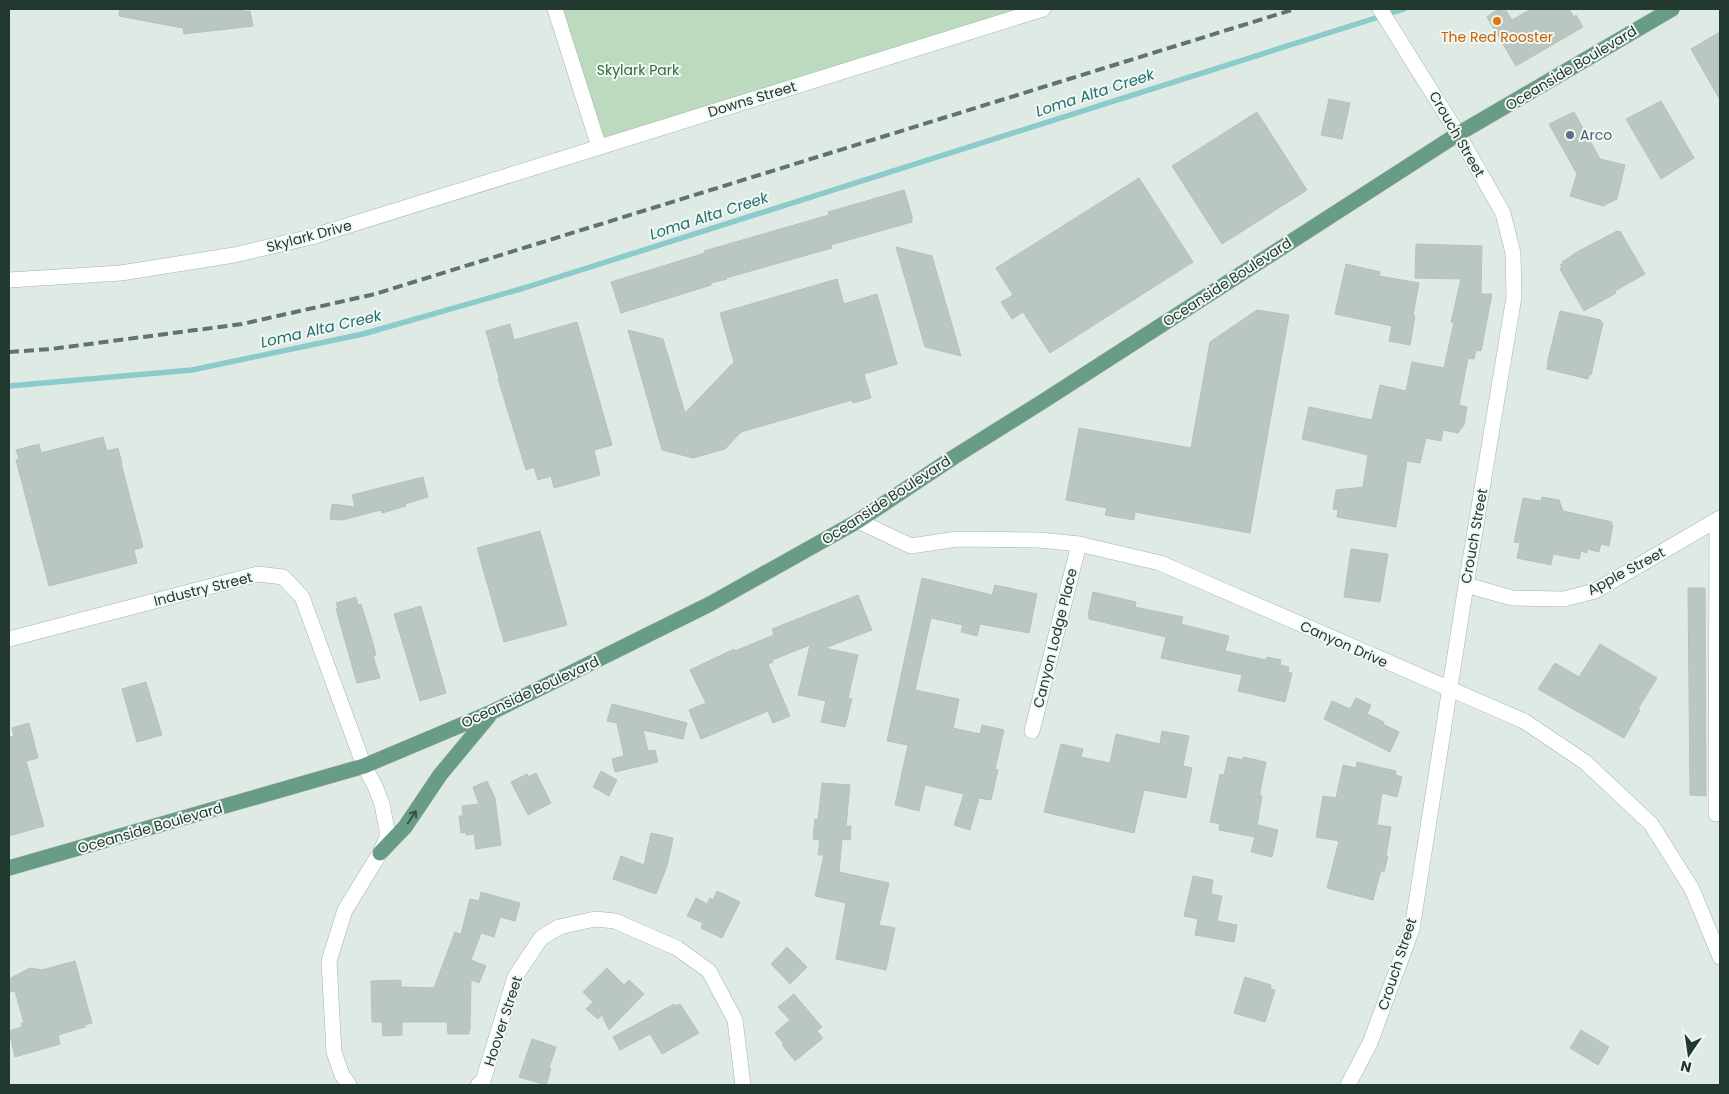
<svg xmlns="http://www.w3.org/2000/svg" width="1729" height="1094" viewBox="0 0 1729 1094" font-family="Poppins,sans-serif">
	<style>
		.green { fill: #bbdabe }
		.lines { fill: none; stroke-linecap: round; stroke-linejoin: round }
		.stream { stroke: #8ccbcb; stroke-width: 5.5 }
		.building { fill: #b9c7c0; stroke: #b3c3ba }
		.street-casing { stroke: #a3b1aa; stroke-width: 16 }
		.secondary-casing { stroke: #a0b5aa; stroke-width: 16 }
		.primary-casing { stroke: #bdc4c1; stroke-width: 16 }
		.street { stroke: #fff; stroke-width: 15 }
		.secondary { stroke: #fff; stroke-width: 15 }
		.primary { stroke: #689c87; stroke-width: 15 }
		.rail { stroke: #5d756a; stroke-width: 4; stroke-dasharray: 10 5; stroke-linecap: butt }
		.oneway { stroke: #345245 }
		.food-dot { fill: #e8710a; stroke: #f1f7f3; stroke-width: 2 }
		.service-dot { fill: #5c6f8a; stroke: #f1f7f3; stroke-width: 2 }
		.labels { text-anchor: middle; stroke-width: 4; stroke-linejoin: round; paint-order: stroke }
		.food-label { font-size: 14px; fill: #c56008; stroke: #f1f7f3 }
		.street-label { font-size: 14px; fill: #22392f; stroke: #f1f7f3 }
		.park-label { font-size: 14px; fill: #306d3e; stroke: #f1f7f3 }
		.service-label { font-size: 14px; fill: #4e5e75; stroke: #f1f7f3; text-anchor: start }
		.water-label { font-size: 15px; font-style: italic; fill: #217070; stroke: #f1f7f3 }
	</style>
	<rect width="100%" height="100%" fill="#e0eae4"/>
	<path class="green" d="M565,9H1043L598,148L555,11Z"/>
	<g class="lines">
		<path class="stream" d="M9,386L192,370L363,334L524,288L1404,9"/>
	</g>
	<path class="building" d="M120,9H244V12L250,11L253,26L184,34L183,28L119,16Z
		M1505,9L1512,20L1531,9H1569L1574,17L1576,15L1583,27L1516,66L1487,17L1495,11Z
		M1720,32V100L1691,49Z
		M1329,99L1350,103L1342,139L1321,135Z
		M1661,101L1694,158L1661,179L1626,119Z
		M1257,112L1307,190L1222,244L1172,166Z
		M1574,112L1600,159L1625,165L1617,199L1603,206L1570,196L1577,174L1549,124Z
		M1139,178L1193,262L1050,353L1023,312L1012,319L1001,302L1013,295L996,268Z
		M904,190L912,216V222L831,245L832,248L726,278L727,279L711,283V285L621,313L611,282L705,253L704,251L829,215L828,212L835,210Z
		M1617,231L1618,232L1620,231L1645,274L1615,291L1616,293L1584,311L1560,269L1562,268L1560,265L1563,264L1562,262L1577,252Z
		M1416,244L1482,246L1481,294H1492L1481,351L1476,350L1474,359L1468,358L1459,405L1467,407L1464,425L1458,433L1443,430L1441,441L1426,438L1420,463L1407,461L1396,527L1337,517L1338,510L1333,509L1336,490L1363,487L1368,455L1302,439L1309,407L1372,420L1380,385L1406,391L1412,362L1444,368L1454,322H1451L1461,279L1415,278Z
		M896,247L932,256L961,356L925,347Z
		M1346,264L1380,272L1379,276L1419,283L1413,315L1415,316L1410,345L1389,341L1392,326L1335,314Z
		M837,279L844,304L877,294L897,364L864,374L871,398L853,403L852,400L741,432L725,449L693,458L662,450L628,330L663,339L685,413L734,362L720,313Z
		M1257,310L1289,315L1250,533L1135,512L1134,520L1105,515L1107,508L1066,500L1079,428L1191,448L1210,342Z
		M1560,311L1601,320V323H1603L1591,375H1589L1588,379L1547,369L1548,360Z
		M577,322L612,445L594,450L600,475L554,488L551,476L538,480L534,467L526,470L498,379L499,378L486,331L510,324L514,340Z
		M103,437L107,451L118,448L122,463H121L143,547L134,550L137,563L49,586L16,460L19,459L16,450L39,444L41,453Z
		M423,477L428,497L405,504L406,506L382,513L381,510L342,520L330,519L332,504L355,507L352,495Z
		M1542,497L1559,500L1563,511L1612,522L1611,525H1613L1609,546L1601,544L1599,552L1587,549V553L1581,551L1579,559L1553,554L1551,565L1517,558L1520,543L1514,542L1523,498L1541,501Z
		M540,531L567,625L504,642L477,548Z
		M1351,549L1388,554L1380,602L1344,597Z
		M922,578L992,595L995,585L1037,594L1029,633L980,624L977,636L961,632L963,625L931,618L915,690L959,699L953,728L980,734L982,725L1004,730L995,769L998,770L991,800L979,798L970,830L954,825L964,794L925,785L919,811L895,805L908,745L887,741Z
		M1688,588H1705L1706,796L1690,795Z
		M1093,592L1136,602L1135,607L1183,617L1181,624L1229,636L1225,651L1266,660L1267,657L1281,660L1280,665L1289,667L1288,672L1292,673L1285,702L1238,691L1242,675L1161,658L1166,637L1089,619V615H1088Z
		M858,595L872,630L825,648L858,655L848,698L852,699L845,727L821,722L826,701L798,695L810,645L772,660L773,662L768,664L790,716L773,723L768,711L701,739L689,710L706,703L690,670L734,649L735,651L774,635L772,629Z
		M356,597L358,605L361,604L370,633L376,655L373,656L380,678L357,683L336,609L338,608L336,603Z
		M421,606L446,693L420,701L394,614Z
		M1600,644L1657,678L1638,709L1640,710L1624,738L1538,689L1555,663L1579,677Z
		M146,682L162,735L137,742L122,689Z
		M1356,698L1371,705L1367,714L1384,722L1383,724L1399,732L1390,752L1324,719L1332,701L1350,709Z
		M612,704L687,723L683,739L643,730L648,751L655,750L658,762L615,772L612,759L624,756L617,723L607,721Z
		M29,723L38,758L26,761L44,826L9,836V737L14,736L12,728Z
		M1162,731L1189,736L1183,766L1192,768L1186,798L1144,790L1134,833L1044,812L1061,744L1083,749L1081,757L1110,763L1116,734L1160,744Z
		M1228,757L1243,760V757L1266,762L1260,792V796H1262L1255,837L1219,830L1220,824L1210,822L1220,774L1224,775Z
		M1357,762L1396,771L1395,775L1402,777L1397,797L1382,793L1377,825L1391,827L1386,856H1388L1384,872L1381,870L1373,900L1327,888L1339,841L1316,837L1323,796L1336,798L1343,765L1356,768Z
		M601,771L617,780L609,796L593,787Z
		M536,773L551,803L528,815L511,782L527,774L528,777Z
		M487,781L495,798L501,845L476,849L474,834L466,835V832L461,833L459,816H463L462,806L479,804L473,787Z
		M822,783L850,785L846,826H851L850,840L842,839L839,872L889,883L879,925L895,928L886,970L836,959L846,903L815,896L824,855H818L820,840L813,839L815,819L818,820Z
		M1258,825L1278,830L1272,857L1251,852Z
		M651,833L673,838L667,866L656,894L613,879L621,856L644,865Z
		M1193,876L1213,880L1211,894L1222,896L1217,921L1237,925L1234,942L1195,935L1198,919L1184,916Z
		M717,891L740,902L722,938L701,928L703,923L687,916L696,898L707,904L710,898L713,900Z
		M481,892L520,903L515,921L500,917L494,937L481,933L471,960L486,966L479,983L471,980L470,1030H469V1034H448L447,1022H402V1035L383,1036L382,1022H372L371,981L401,980V987L434,988L455,932L461,934L470,899L479,901Z
		M787,947L807,967L790,984L771,964Z
		M75,961L92,1023L85,1025V1027L58,1035L60,1044L15,1057L9,1031L22,1027L21,1023H24L15,991L9,992V979L30,968L42,970Z
		M607,968L624,985L629,980L644,994L609,1030L602,1015L598,1019L586,1009L593,1002L583,992Z
		M1245,977L1271,985L1270,989L1275,990L1265,1022L1234,1013Z
		M794,994L822,1027L817,1031L823,1038L795,1061L782,1045L784,1044L775,1033L790,1020L778,1007Z
		M674,1004L675,1006L680,1004L699,1033L662,1054L650,1034L620,1050L613,1037Z
		M1581,1030L1609,1047L1598,1065L1570,1048Z
		M532,1039L556,1047L549,1068L551,1069L546,1085L519,1077Z"/>
	<g class="lines">
		<defs>
			<path id="street" d="M1032,731L1079,544
				M1716,814L1717,520"/>
			<path id="secondary" d="M555,9L599,147
				M9,280L121,273L234,255L311,237L1043,9
				M858,521L911,546L957,539L1039,540L1079,544L1160,563L1524,721L1585,762L1651,824L1692,889L1720,957
				M1466,585L1512,598L1564,599L1595,591L1720,518
				M9,639L258,574L283,577L302,597L364,766L375,786L382,804L388,835L380,853L345,910L329,961L334,1052L342,1075L349,1085
				M478,1085L483,1081L515,977L541,938L559,927L595,919L615,921L677,948L709,971L735,1020L743,1085
				M1348,1085L1370,1043L1412,929L1466,585L1514,297L1513,253L1503,213L1458,134L1380,9"/>
			<path id="primary" d="M380,853L405,827L440,775L489,716
				M9,868L364,766L492,712L710,604L858,521L954,457L1042,402L1458,134L1672,9"/>
		</defs>
		<use href="#street" class="street-casing"/>
		<use href="#secondary" class="secondary-casing"/>
		<use href="#primary" class="primary-casing"/>
		<use href="#street" class="street"/>
		<use href="#secondary" class="secondary"/>
		<use href="#primary" class="primary"/>
		<path class="rail" d="M9,352L51,349L242,324L375,294L1295,9"/>
	</g>
	<defs><path id="oneway-shaft" d="M-6 0H5M1.5-3L5.5 0L1.5 3" fill="none" stroke-width="1.6" stroke-linecap="round" stroke-linejoin="round" transform="scale(1.25)"/></defs>
	<use class="oneway" href="#oneway-shaft" transform="translate(412 817) rotate(-56)"/>
	<circle class="food-dot" cx="1497" cy="21" r="5"/>
	<circle class="service-dot" cx="1570" cy="135" r="5"/>
	<g class="labels">
		<g class="food-label">
			<text x="1497" y="42">The Red Rooster</text>
		</g>
		<g class="street-label">
			<text transform="translate(1571 68) rotate(-31)" y="5">Oceanside Boulevard</text>
			<text transform="translate(752 99) rotate(-17)" y="5">Downs Street</text>
			<text transform="translate(1457 134) rotate(60)" y="5">Crouch Street</text>
			<text transform="translate(309 236) rotate(-15)" y="5">Skylark Drive</text>
			<text transform="translate(1227 282) rotate(-33)" y="5">Oceanside Boulevard</text>
			<text transform="translate(886 500) rotate(-33)" y="5">Oceanside Boulevard</text>
			<text transform="translate(1474 536) rotate(-80)" y="5">Crouch Street</text>
			<text transform="translate(1626 571) rotate(-28)" y="5">Apple Street</text>
			<text transform="translate(203 589) rotate(-14)" y="5">Industry Street</text>
			<text transform="translate(1055 638) rotate(-76)" y="5">Canyon Lodge Place</text>
			<text transform="translate(1344 644) rotate(24)" y="5">Canyon Drive</text>
			<text transform="translate(530 692) rotate(-25)" y="5">Oceanside Boulevard</text>
			<text transform="translate(150 828) rotate(-16)" y="5">Oceanside Boulevard</text>
			<text transform="translate(1397 964) rotate(-72)" y="5">Crouch Street</text>
			<text transform="translate(503 1021) rotate(-72)" y="5">Hoover Street</text>
		</g>
		<g class="park-label">
			<text x="638" y="75">Skylark Park</text>
		</g>
		<g class="service-label">
			<text x="1580" y="140">Arco</text>
		</g>
		<g class="water-label">
			<text transform="translate(1095 93) rotate(-18)" y="5">Loma Alta Creek</text>
			<text transform="translate(709 216) rotate(-18)" y="5">Loma Alta Creek</text>
			<text transform="translate(321 329) rotate(-13)" y="5">Loma Alta Creek</text>
		</g>
	</g>
	<rect width="1729" height="1094" fill="none" stroke="#22392f" stroke-width="20"/>
	<g transform="translate(1689 1054) rotate(193)" stroke="#f1f7f3" stroke-width="4" paint-order="stroke">
	<path d="M0-4L9 19L0 12L-9 19Z" fill="#22392f"/>
	<text y="-8" font-size="14" font-weight="bold" text-anchor="middle" fill="#22392f">N</text>
	</g>
</svg>
